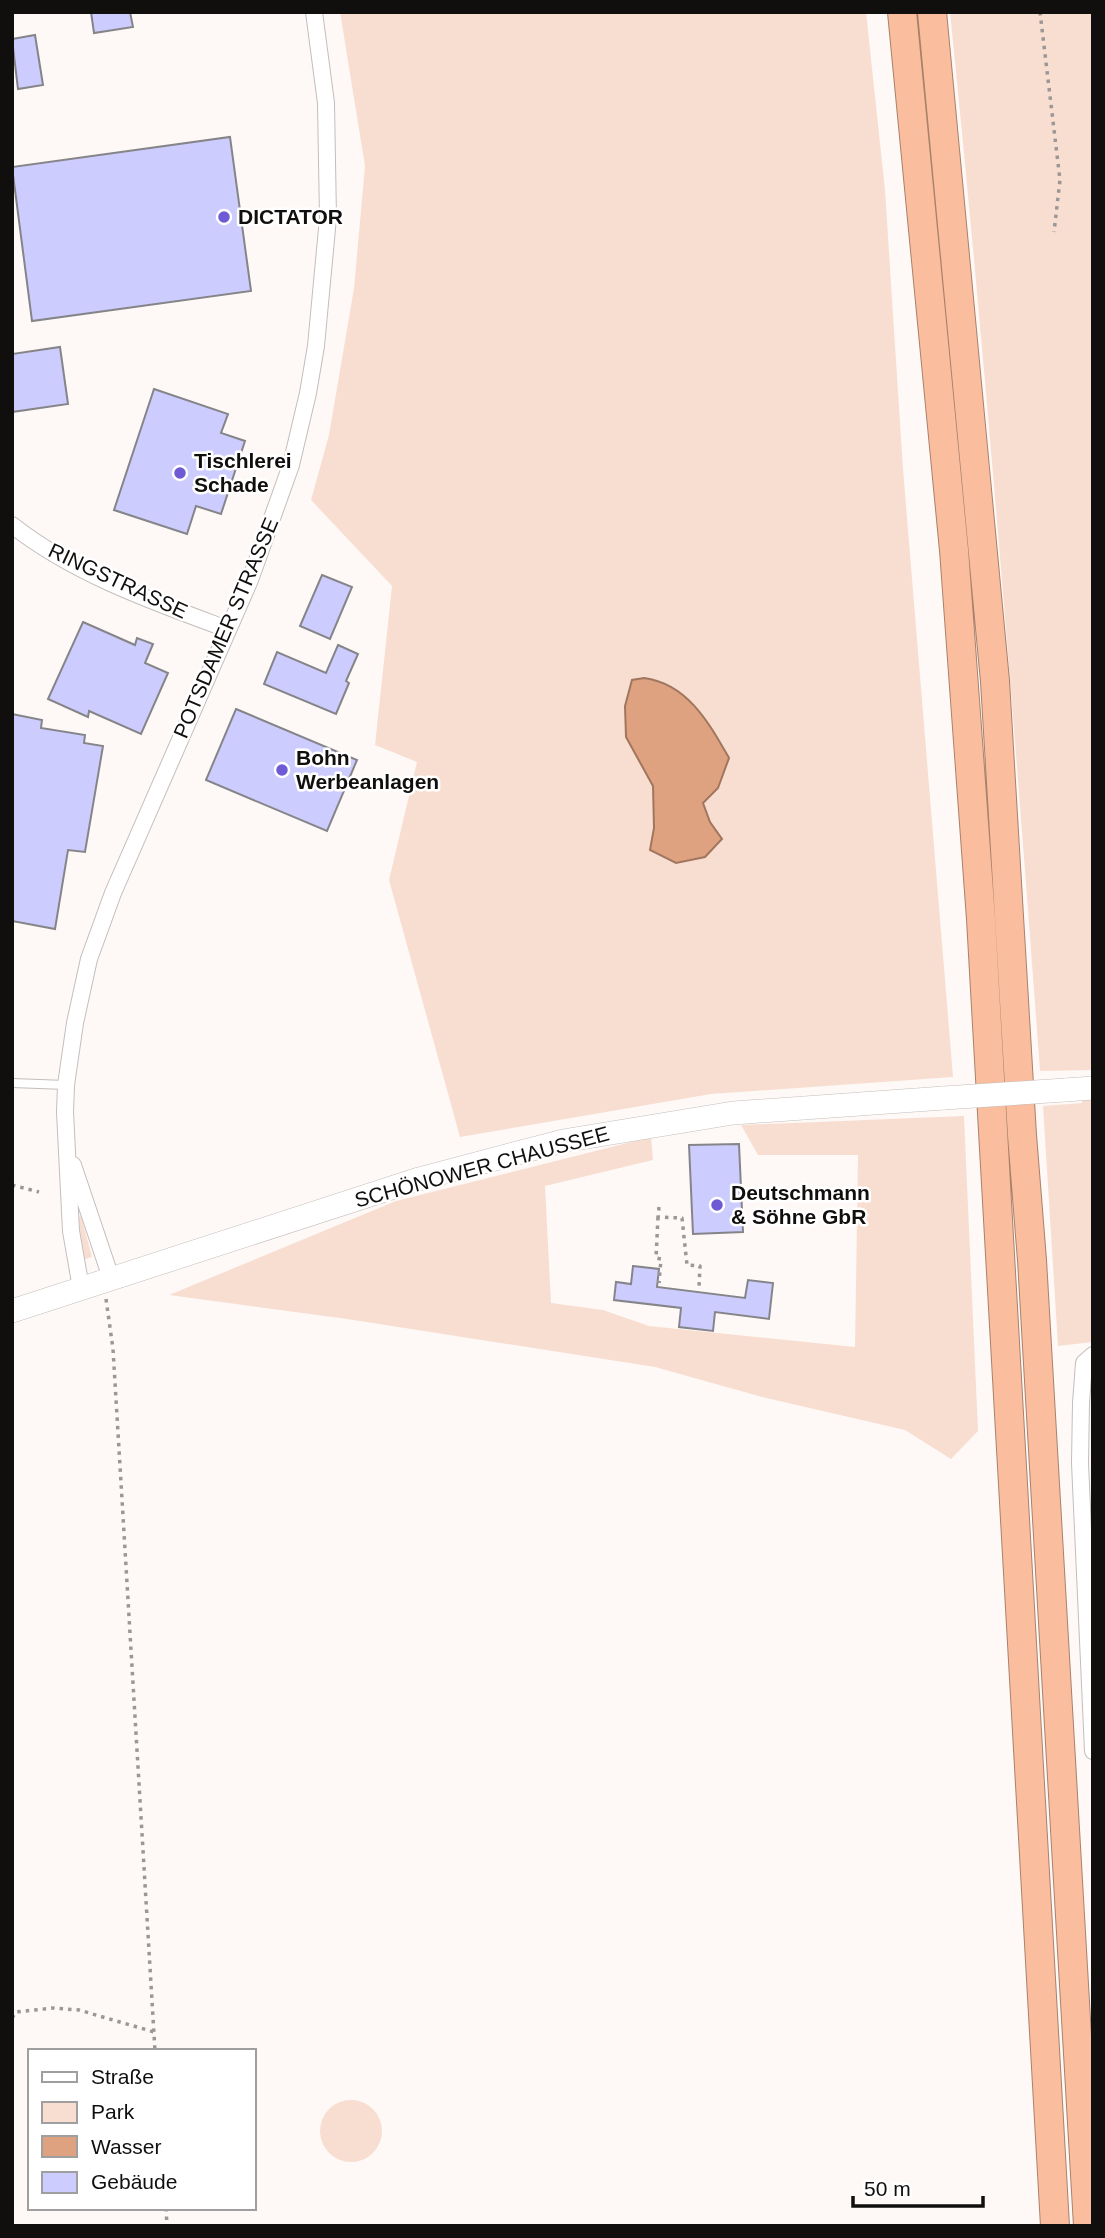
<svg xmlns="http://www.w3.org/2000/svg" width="1105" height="2238" viewBox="0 0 1105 2238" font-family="Helvetica,sans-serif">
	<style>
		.green { fill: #f8ded1; fill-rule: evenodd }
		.water { fill: #dfa280; stroke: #a1765e; stroke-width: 2 }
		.building { fill: #cdccfe; stroke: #858589; stroke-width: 2 }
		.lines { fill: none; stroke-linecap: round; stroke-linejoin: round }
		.lane-casing { stroke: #c3bebc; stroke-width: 10 }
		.street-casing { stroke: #c3bebc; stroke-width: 18 }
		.secondary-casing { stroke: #c3bebc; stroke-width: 24 }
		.highway-casing { stroke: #a8816c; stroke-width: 30 }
		.path { stroke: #9b9796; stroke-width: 3.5; stroke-dasharray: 3.5 5; stroke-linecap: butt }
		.lane { stroke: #fff; stroke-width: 8 }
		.street { stroke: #fff; stroke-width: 16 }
		.secondary { stroke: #fff; stroke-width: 23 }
		.highway { stroke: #fabe9e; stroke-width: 28 }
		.secondary-bridge-casing { stroke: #c3bebc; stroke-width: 24; stroke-linecap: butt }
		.secondary-bridge { stroke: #fff; stroke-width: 23 }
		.poi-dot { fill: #6d5ad4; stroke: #fff; stroke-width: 2.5 }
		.labels { text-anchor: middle; stroke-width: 5; stroke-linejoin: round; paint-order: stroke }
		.poi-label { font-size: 21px; font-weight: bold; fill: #110f0e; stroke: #fff; text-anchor: start }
		.street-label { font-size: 21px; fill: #110f0e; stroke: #fff }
	</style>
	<rect width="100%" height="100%" fill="#fef9f7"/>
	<path class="green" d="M340,12H866L885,190L903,469L953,1077L711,1094L460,1137L389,880L417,762L375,745L392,586L311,500L329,435L354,288L365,166ZM653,786L718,788L703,803L710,822L722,839L650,850L654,828Z
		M950,12H1093V1070L1040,1071C1014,718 986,365 950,12Z
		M1093,1097V1342L1058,1346L1043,1106L1082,1103V1098Z
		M964,1116L978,1431L951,1459L905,1430L762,1397L655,1367L347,1319L169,1295L396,1201L651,1137L653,1160L545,1186L551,1303L603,1310L649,1326L855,1347L858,1155H758L741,1125Z
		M81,1216L92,1257L82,1260L79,1218Z
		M320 2131a31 31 0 1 1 62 0a31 31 0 1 1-62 0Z"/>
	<path class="water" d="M644,678C688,684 709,723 729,758L718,788L703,803L710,822L722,839L705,857L676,863L650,850L654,828L653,786L626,737L625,706L632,680Z"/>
	<path class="building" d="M91,12H130L133,27L94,33Z
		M35,35L43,85L18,89L12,39Z
		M230,137L251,291L32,321L12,167Z
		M60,347L68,404L12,412V354Z
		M154,389L228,414L221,433L245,441L221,514L196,506L187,534L114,510Z
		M322,575L352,587L330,639L300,626Z
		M83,622L135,645L137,638L153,644L145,663L168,673L141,734L89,711L88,717L48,699Z
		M338,645L358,654L346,681L349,683L336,714L264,684L277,652L326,673Z
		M236,709L357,760L327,831L206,780Z
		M12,714L42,720L41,728L85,735L84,743L103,746L85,852L68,850L55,929L12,921Z
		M739,1144L743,1232L693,1234L689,1145Z
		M633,1266L659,1269L657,1287L745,1298L748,1280L773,1283L769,1319L715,1312L713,1331L679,1327L681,1308L614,1300L616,1282L631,1284Z"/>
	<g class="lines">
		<defs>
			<path id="lane" d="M12,1083L66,1085"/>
			<path id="street" d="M12,525C74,574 154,602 227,629
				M73,1165L111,1278
				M81,1288L71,1231L65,1112L66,1085L75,1023L89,959L113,893L250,580L291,465L308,393L316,346L328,218L326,103L314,12
				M1093,1355L1084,1363L1081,1403L1080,1463L1093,1751"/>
			<path id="secondary" d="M1065,1090L1093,1088
				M12,1311L419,1179L563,1141L733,1113L944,1098"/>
			<path id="highway" d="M902,12L954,550L981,919L1055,2226
				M932,12L995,681L1022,1135L1032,1260L1088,2226"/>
		</defs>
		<use href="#lane" class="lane-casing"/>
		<use href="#street" class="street-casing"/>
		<use href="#secondary" class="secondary-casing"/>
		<use href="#highway" class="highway-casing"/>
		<path class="path" d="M1040,12L1060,180L1054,232
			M12,1185L39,1192
			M659,1207L658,1217L682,1218L687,1265L700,1266L699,1287
			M658,1217L656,1258L661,1259L659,1283
			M106,1299L113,1349L155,2051
			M12,2018L16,2012L53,2008L79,2010L154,2032
			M166,2208L167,2226"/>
		<use href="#lane" class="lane"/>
		<use href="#street" class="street"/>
		<use href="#secondary" class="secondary"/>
		<use href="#highway" class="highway"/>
		<defs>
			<path id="secondary-bridge" d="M944,1098L1065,1090"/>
		</defs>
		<use href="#secondary-bridge" class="secondary-bridge-casing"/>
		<use href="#secondary-bridge" class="secondary-bridge"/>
	</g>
	<g class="poi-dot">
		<circle cx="224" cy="217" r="7"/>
		<circle cx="180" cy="473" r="7"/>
		<circle cx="282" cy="770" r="7"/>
		<circle cx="717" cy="1205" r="7"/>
	</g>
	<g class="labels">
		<g class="poi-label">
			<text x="238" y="224">DICTATOR</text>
			<text x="194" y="468">Tischlerei<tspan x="194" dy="24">Schade</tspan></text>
			<text x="296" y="765">Bohn<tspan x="296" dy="24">Werbeanlagen</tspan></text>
			<text x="731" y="1200">Deutschmann<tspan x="731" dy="24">&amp; Söhne GbR</tspan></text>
		</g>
		<g class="street-label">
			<text transform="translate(118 581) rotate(25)" y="7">RINGSTRASSE</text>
			<text transform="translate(226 628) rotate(-67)" y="7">POTSDAMER STRASSE</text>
			<text transform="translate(482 1167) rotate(-15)" y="7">SCHÖNOWER CHAUSSEE</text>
		</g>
	</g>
	<rect width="1105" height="2238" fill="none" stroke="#110f0e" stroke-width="28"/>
	<rect x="28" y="2049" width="228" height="161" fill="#ffffff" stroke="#a09f9f" stroke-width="2"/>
	<rect x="42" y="2072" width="35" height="10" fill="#ffffff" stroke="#a09f9f" stroke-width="2"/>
	<text x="91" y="2084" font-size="21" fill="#110f0e">Straße</text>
	<rect x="42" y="2102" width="35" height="21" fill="#f8ded1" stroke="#a09f9f" stroke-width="2"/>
	<text x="91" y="2119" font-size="21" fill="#110f0e">Park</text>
	<rect x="42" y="2136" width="35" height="21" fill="#dfa280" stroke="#a09f9f" stroke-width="2"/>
	<text x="91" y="2154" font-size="21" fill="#110f0e">Wasser</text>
	<rect x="42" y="2172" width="35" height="21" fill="#cdccfe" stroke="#a09f9f" stroke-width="2"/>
	<text x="91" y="2189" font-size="21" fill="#110f0e">Gebäude</text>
	<path d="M853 2196v10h130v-10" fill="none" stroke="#110f0e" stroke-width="3.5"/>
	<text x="864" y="2196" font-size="21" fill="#110f0e" stroke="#ffffff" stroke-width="5" paint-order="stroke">50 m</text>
</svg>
